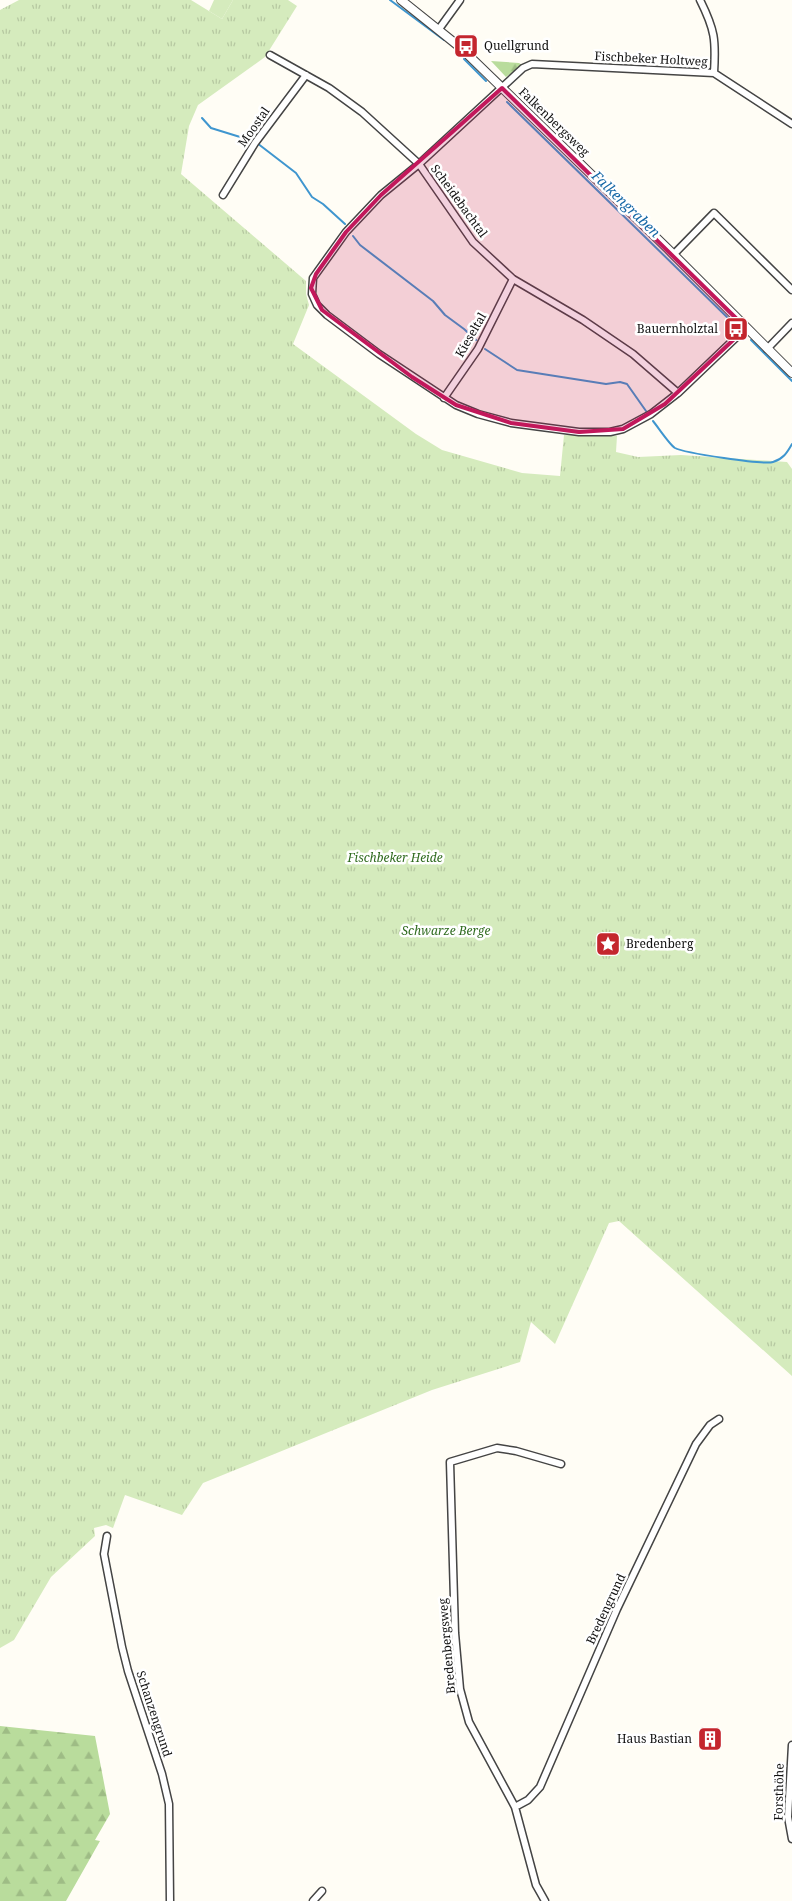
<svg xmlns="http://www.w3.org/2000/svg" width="792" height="1901" viewBox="0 0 792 1901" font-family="'Noto Serif',serif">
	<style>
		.grass { fill: #d5ebbd }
		.forest { fill: url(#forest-firs) }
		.park { fill: url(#park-tufts) }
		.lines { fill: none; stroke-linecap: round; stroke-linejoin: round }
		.stream { stroke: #3f96cf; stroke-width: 2 }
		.minor-casing { stroke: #444; stroke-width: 9 }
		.tertiary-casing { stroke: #444; stroke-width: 10 }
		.minor { stroke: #fff; stroke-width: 6 }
		.tertiary { stroke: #fff; stroke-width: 8 }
		.marked { fill: #c2185b; fill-opacity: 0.2; stroke: #c2185b; stroke-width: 4; stroke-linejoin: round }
		.labels { text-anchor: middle; stroke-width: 5; stroke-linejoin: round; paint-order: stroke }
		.poi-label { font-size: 12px; fill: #111; stroke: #fff; text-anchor: start }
		.street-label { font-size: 12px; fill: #111; stroke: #fff }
		.park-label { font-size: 12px; font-style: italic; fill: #2f6b1f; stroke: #fff }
		.water-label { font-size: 14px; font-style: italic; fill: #1768a6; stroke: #fff }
	</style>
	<defs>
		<pattern id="forest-firs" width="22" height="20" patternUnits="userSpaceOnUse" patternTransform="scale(1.25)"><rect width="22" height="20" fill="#b9dc9c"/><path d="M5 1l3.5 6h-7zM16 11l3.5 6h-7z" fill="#9ebc85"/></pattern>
		<pattern id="park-tufts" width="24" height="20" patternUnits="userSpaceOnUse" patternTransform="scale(1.25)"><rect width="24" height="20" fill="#d5ebbd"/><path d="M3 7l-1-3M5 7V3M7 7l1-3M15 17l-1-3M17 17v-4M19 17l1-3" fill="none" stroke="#b6c8a1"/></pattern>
	</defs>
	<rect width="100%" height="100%" fill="#fffdf5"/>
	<path class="grass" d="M214,0H233L222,19L209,11Z"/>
	<path class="forest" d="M491,61L519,63L522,65L506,77Z
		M0,1726L95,1736L110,1814L95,1840L100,1841L66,1901H0Z"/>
	<path class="park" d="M19,0H191L222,19L233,0H288L297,6L265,57L198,105L189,126L181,174L306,281V294L309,305L293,344L416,434L442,450L522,473L560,476L564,435L617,436L616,452L638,457L681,455L787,462L792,469V1376L619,1221L609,1223L555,1344L531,1322L520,1362L432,1390L203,1483L182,1515L125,1495L113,1528L106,1525L94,1528L95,1536L51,1577L14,1640L0,1648V10Z"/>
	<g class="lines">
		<path class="stream" d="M390,0L444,40
			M464,59L486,81
			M507,102L731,321
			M202,118L211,128L253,141
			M257,143L296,173L312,197L323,204L345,224
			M353,236L360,245L433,301L445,315L464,329L476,340
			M751,340L792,381
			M485,349L517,370L606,384L620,382L627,384L646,411
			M653,421C658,427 669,444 675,448C684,453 764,465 773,462C783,459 787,453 792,444"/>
		<defs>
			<path id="minor" d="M700,0C715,30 716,40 714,73
				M439,29L460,0
				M270,55L329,88L362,112L419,164L473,242L513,279L583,320L633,354L678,393
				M223,195L255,143L306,75
				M674,254L714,213L792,290
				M746,328L678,393L651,414L623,429L610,432H579L511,423L478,414L456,405L379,354L327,315L317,305L312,294L313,278L346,232L381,195L419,164L523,68L532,64L714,73L792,124
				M767,349L792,323
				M444,398L478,349L513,279
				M107,1536L104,1554L122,1647L128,1671L162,1774L169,1804L170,1901
				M792,1745L788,1817L792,1839
				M515,1807L528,1800L540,1787L617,1609L696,1444L710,1425L719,1419
				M313,1901L322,1891
				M545,1901L536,1885L515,1807L469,1722L460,1689L455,1633L450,1462L497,1448L516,1451L561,1464"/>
			<path id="tertiary" d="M401,0L461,48L667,248L792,373"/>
		</defs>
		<use href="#minor" class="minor-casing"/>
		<use href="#tertiary" class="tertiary-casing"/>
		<use href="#minor" class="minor"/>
		<use href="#tertiary" class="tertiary"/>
	</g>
	<path class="marked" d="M502,88L746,328L665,404L623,429L579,432L511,423L456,405L412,377L322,310L311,288L316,274L346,232L381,195Z"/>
	<defs>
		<symbol id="bus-square" viewBox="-11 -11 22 22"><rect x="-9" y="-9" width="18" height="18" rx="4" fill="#c4262e" stroke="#fff"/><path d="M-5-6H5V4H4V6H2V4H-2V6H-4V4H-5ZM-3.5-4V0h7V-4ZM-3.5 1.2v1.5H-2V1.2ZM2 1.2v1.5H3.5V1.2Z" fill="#fff"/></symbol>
		<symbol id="sight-square" viewBox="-11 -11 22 22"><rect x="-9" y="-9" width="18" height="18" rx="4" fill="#c4262e" stroke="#fff"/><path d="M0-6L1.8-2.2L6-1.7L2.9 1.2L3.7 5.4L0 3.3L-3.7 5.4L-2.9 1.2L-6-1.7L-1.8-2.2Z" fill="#fff"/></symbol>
		<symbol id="building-square" viewBox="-11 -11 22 22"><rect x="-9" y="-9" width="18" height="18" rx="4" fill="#c4262e" stroke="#fff"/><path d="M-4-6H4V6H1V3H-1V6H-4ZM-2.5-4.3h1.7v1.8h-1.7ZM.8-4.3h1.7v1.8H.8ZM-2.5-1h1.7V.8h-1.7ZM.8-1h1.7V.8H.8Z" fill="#fff"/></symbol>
	</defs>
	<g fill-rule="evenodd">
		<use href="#bus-square" x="452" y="32" width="28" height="28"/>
		<use href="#bus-square" x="722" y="315" width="28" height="28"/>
		<use href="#sight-square" x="594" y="930" width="28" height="28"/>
		<use href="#building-square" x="696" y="1725" width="28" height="28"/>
	</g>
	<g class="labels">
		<g class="poi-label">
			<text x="484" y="50">Quellgrund</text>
			<text x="718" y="333" text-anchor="end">Bauernholztal</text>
			<text x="626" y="948">Bredenberg</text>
			<text x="692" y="1743" text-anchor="end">Haus Bastian</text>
		</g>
		<g class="street-label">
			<text transform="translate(651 59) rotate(3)" y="4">Fischbeker Holtweg</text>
			<text transform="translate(554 122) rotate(44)" y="4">Falkenbergsweg</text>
			<text transform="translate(254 127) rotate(-55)" y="4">Moostal</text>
			<text transform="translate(459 201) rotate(54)" y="4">Scheidebachtal</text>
			<text transform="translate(471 335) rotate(-60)" y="4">Kieseltal</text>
			<text transform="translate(606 1609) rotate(-65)" y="4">Bredengrund</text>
			<text transform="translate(447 1646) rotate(-95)" y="4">Bredenbergsweg</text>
			<text transform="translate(154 1714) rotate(72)" y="4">Schanzengrund</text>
			<text transform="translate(779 1792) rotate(-89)" y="4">Forsthöhe</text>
		</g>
		<g class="park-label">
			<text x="395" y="862">Fischbeker Heide</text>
			<text x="446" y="935">Schwarze Berge</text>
		</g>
		<g class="water-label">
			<text transform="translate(626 204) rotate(44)" y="5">Falkengraben</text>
		</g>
	</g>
</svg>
